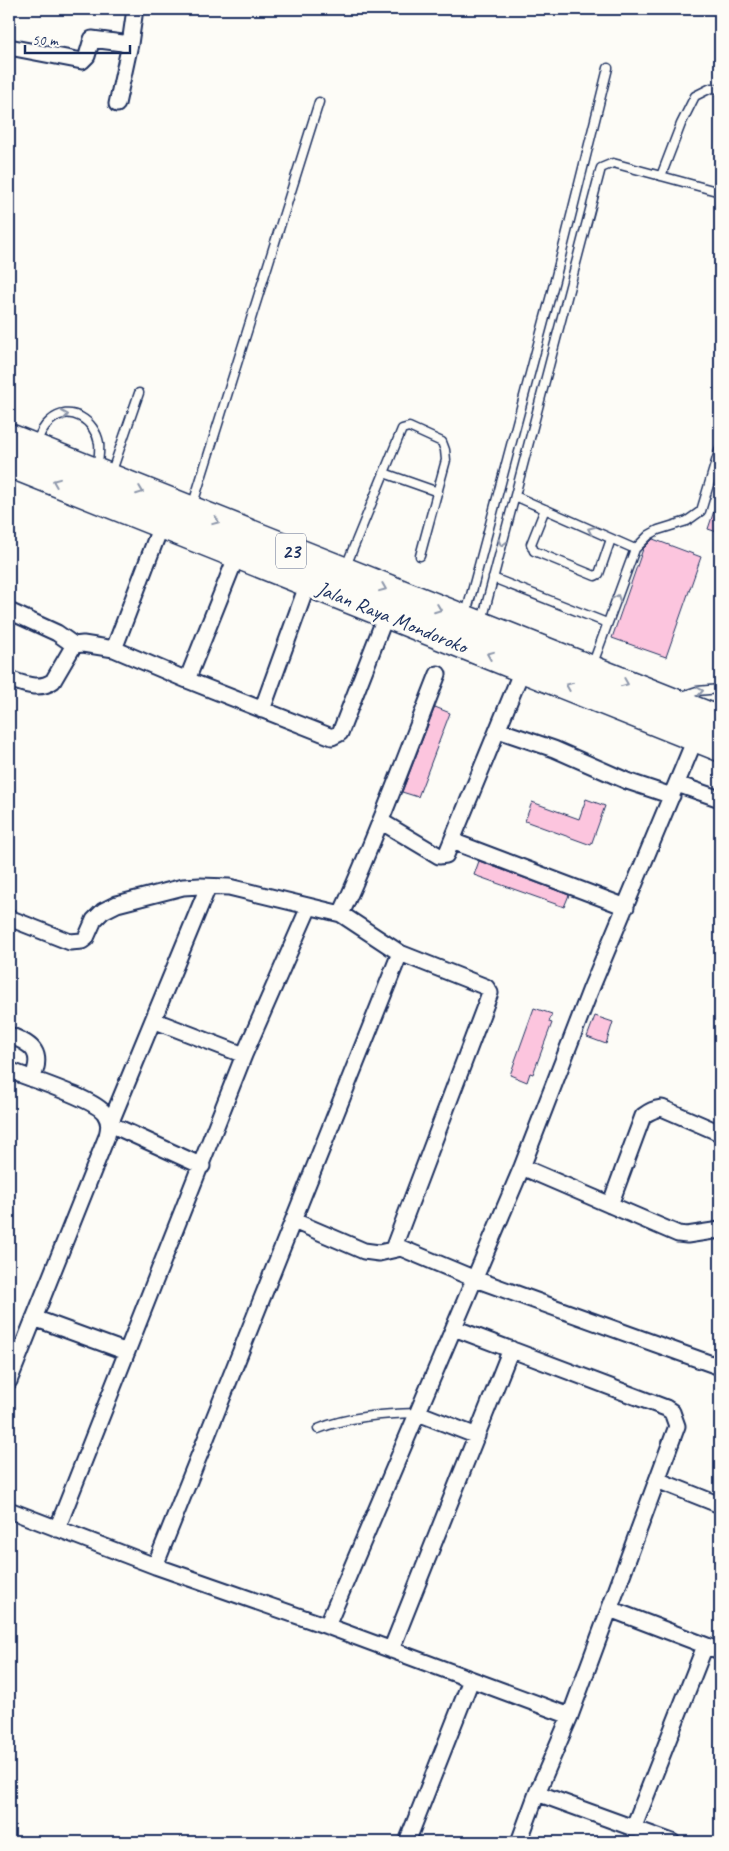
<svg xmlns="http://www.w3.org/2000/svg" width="729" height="1851" viewBox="0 0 729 1851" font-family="Caveat,sans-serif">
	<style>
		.building { fill: #fcc5de; stroke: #1b2f5e }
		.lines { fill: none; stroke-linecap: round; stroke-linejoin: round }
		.lane-casing { stroke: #1b2f5e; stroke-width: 11 }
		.street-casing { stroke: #1b2f5e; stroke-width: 19 }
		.highway-casing { stroke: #1b2f5e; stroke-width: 31 }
		.lane { stroke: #fdfcf7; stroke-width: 8 }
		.street { stroke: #fdfcf7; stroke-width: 15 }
		.highway { stroke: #fdfcf7; stroke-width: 28 }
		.oneway { stroke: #8c96aa }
		.labels { text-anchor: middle; stroke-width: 5; stroke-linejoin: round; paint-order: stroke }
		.shield { fill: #fdfcf7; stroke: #5f6c8c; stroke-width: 1 }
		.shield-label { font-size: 20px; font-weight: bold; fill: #1b2f5e }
		.street-label { font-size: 21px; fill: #1b2f5e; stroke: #fdfcf7 }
	</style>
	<rect width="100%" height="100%" fill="#fdfcf7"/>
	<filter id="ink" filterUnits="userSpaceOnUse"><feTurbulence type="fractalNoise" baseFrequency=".02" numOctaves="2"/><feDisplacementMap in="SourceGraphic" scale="10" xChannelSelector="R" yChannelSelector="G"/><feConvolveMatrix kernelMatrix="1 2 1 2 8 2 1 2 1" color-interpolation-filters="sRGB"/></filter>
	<g filter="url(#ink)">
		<path class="building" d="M718,499L720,500V533L708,529Z
			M653,539L701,557L666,657L612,638L643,549Z
			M435,707L450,713L418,797L402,792Z
			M586,799L605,806L591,845L525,821L532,802L579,819Z
			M479,861L569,895L564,907L474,875Z
			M534,1008L552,1014L549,1022L552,1023L533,1074L530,1073L527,1082L510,1075Z
			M595,1016L613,1022L606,1044L587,1037Z"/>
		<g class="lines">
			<defs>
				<path id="lane" d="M661,176L681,124L695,96L711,88L720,89
					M36,444C39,435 43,427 50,421C70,403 95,421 99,443C100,451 98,460 98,467
					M384,473L438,492
					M111,474L139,393
					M515,496L635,549
					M192,507L319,102
					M545,509L531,544L534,551L595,576L599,574L611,539
					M346,566L402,429L409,427L442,442L445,450L446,460L420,556
					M493,578L607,623
					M466,614L555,280L608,68
					M482,621L601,168L613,163L720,192
					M592,666L635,549L649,535L658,530L687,521L701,511L720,448
					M679,697L697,691L720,689
					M318,1429C349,1416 385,1414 418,1413"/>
				<path id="street" d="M9,47L82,61L87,56L92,39L130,44
					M117,104L130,44L135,9
					M164,518L114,649L187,680L332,737L340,733L386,615
					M9,611L57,633L74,645
					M9,679C24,684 39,691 53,681L74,645L83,644L114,649
					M187,680L237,555
					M262,710L308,583
					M498,730L554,749L627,781L672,796
					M677,784L720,799
					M382,822L439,856L446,855L525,663
					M452,841L626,907
					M341,914C377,836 406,755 438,674
					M9,918L70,942L82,941L86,938L94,920L103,911L117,904L183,887L200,886L229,887L341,914L400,953L155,1566
					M153,1020L244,1055
					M9,1035C33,1044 44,1053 32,1079
					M9,1070C28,1078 96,1099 105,1114C110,1122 109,1128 107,1136L9,1381
					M202,1166L110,1124L208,887
					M522,1167L678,1234L687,1235L720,1230
					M610,1205L643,1116C650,1111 654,1109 662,1108L720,1133
					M294,1221L364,1251L379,1253L401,1248L475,1279L720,1367
					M393,1249L490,993L486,987L400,953
					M34,1318L127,1352
					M454,1328L666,1408L672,1412L677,1426L570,1716L537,1793L519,1842
					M418,1413L477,1436
					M657,1480L720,1505
					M9,1510L155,1566L327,1626L570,1716
					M57,1529L244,1055L309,907
					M610,1609L720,1651
					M327,1626L522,1167L590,991L698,732
					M391,1650L511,1349
					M537,1793L672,1842
					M633,1829L705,1646
					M407,1842L471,1680"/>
				<path id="highway" d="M9,438L720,721
					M9,463L720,747"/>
			</defs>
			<use href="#lane" class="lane-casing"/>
			<use href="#street" class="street-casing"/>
			<use href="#highway" class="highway-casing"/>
			<use href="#lane" class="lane"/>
			<use href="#street" class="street"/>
			<use href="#highway" class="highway"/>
		</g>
		<defs><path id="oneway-chevron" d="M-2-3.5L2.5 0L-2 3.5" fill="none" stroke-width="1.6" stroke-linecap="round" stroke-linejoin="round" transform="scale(1.25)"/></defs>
		<g class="oneway">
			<use href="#oneway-chevron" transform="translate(65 415) rotate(-9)"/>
			<use href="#oneway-chevron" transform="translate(56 482) rotate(-158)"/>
			<use href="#oneway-chevron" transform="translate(140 491) rotate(21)"/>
			<use href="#oneway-chevron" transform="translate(216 521) rotate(22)"/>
			<use href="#oneway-chevron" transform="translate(591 530) rotate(-156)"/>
			<use href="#oneway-chevron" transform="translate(502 543) rotate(105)"/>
			<use href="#oneway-chevron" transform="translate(383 588) rotate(22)"/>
			<use href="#oneway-chevron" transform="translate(617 598) rotate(-69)"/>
			<use href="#oneway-chevron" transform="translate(438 609) rotate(21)"/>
			<use href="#oneway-chevron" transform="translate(490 655) rotate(-158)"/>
			<use href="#oneway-chevron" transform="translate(625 683) rotate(22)"/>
			<use href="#oneway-chevron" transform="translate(569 686) rotate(-158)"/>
			<use href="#oneway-chevron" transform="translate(700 691) rotate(-9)"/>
		</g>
	</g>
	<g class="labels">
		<rect class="shield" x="276" y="533.5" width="30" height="35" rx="4"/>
		<g class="shield-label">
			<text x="291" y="558">23</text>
		</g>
		<g class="street-label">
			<text transform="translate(392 617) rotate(22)" y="7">Jalan Raya Mondoroko</text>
		</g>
	</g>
	<rect width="729" height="1851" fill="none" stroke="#fdfcf7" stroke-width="30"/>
	<rect x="15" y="15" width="699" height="1821" fill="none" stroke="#1b2f5e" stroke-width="2" filter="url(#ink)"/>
	<path d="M25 45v8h105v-8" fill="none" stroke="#1b2f5e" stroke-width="2.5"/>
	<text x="32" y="45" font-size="15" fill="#1b2f5e" stroke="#fdfcf7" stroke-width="4" paint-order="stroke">50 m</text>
</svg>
